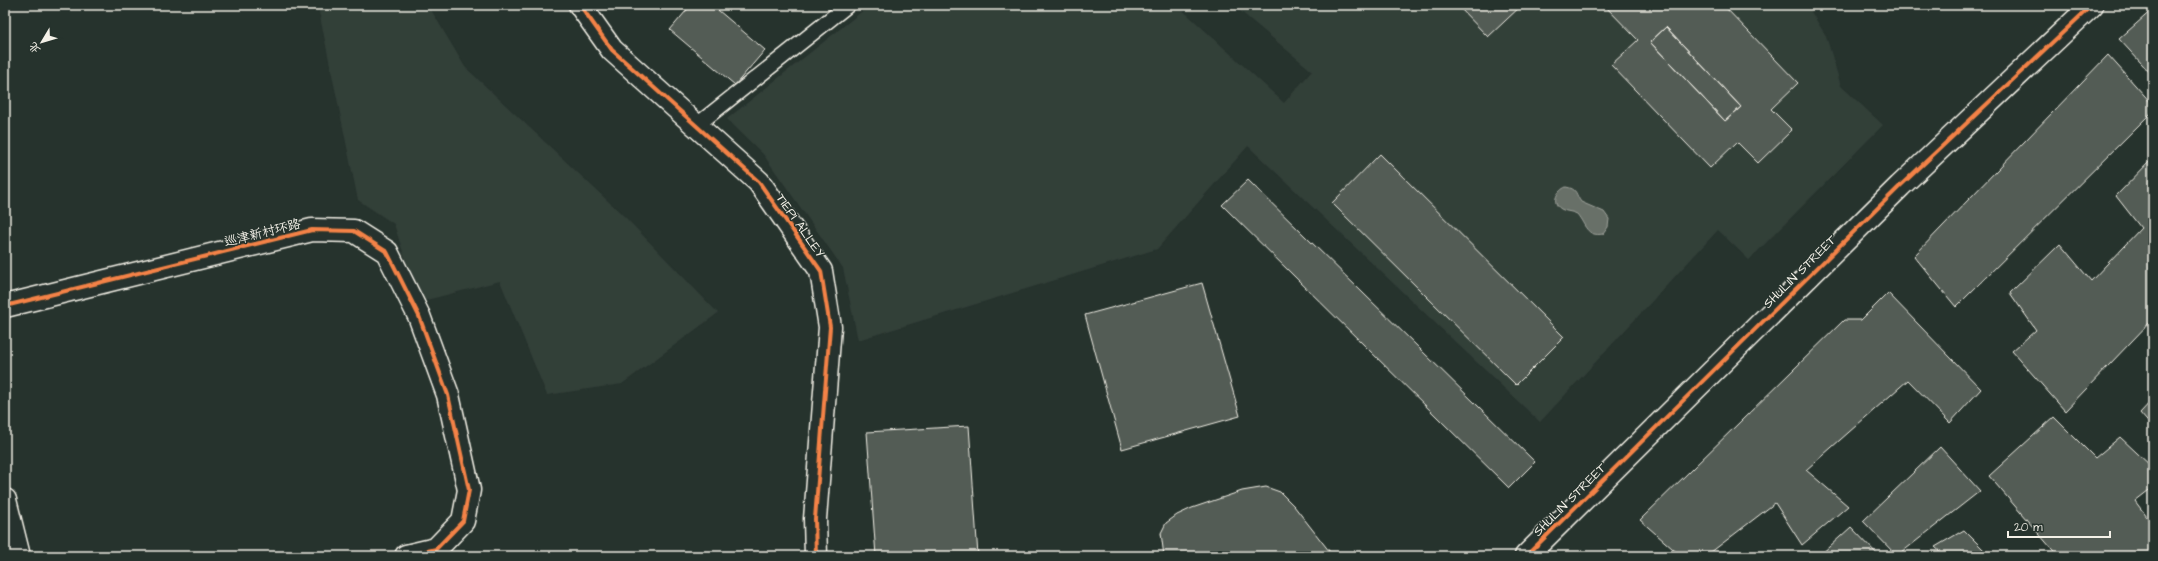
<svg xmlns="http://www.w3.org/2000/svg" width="2158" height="561" viewBox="0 0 2158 561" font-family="'Architects Daughter','LXGW WenKai TC',sans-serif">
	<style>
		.built { fill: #333f39 }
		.water { fill: #676f68; stroke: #9fa39b }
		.building { fill: #525c55; stroke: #f4f1e8; fill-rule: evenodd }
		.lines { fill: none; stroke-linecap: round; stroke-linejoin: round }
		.service-casing { stroke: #f4f1e8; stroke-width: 17 }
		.minor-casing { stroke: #f4f1e8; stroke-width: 25 }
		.tertiary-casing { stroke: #f4f1e8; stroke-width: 25 }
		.service { stroke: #26332d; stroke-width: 14 }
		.minor { stroke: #26332d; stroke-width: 22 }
		.tertiary { stroke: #26332d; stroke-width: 22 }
		.cycleway-casing { stroke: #26332d; stroke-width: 6 }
		.cycleway { stroke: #f48246; stroke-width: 4 }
		.labels { text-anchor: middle; stroke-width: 3; stroke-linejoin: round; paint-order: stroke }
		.street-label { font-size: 13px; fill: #f4f1e8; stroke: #26332d }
	</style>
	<rect width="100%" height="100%" fill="#26332d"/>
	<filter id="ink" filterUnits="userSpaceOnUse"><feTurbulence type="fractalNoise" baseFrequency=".025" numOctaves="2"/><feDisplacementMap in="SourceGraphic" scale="8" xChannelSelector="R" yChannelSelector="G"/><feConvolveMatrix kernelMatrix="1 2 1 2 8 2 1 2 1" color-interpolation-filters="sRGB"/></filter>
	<g filter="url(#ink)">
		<path class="built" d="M325,5H428L465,67L626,218L718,313L622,384L547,395L500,281L419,302L394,224L358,200L318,7Z
			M870,5H1177L1284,103L1312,71L1233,5H1807L1826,36L1841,86L1883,125L1749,260L1718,230L1540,422L1248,146L1157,249L858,340L843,268L763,154L727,119Z"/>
		<path class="water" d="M1566,187C1578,189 1575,194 1581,202L1604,212L1609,219L1608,227L1603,234C1586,237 1586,225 1577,214C1572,211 1566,212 1561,209C1550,202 1558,190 1566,187Z"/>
		<path class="building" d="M691,5H712L765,50L735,85L670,30Z
			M1457,5H1522L1488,37Z
			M1604,5H1670L1672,7L1674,5H1723L1798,83L1771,109L1792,130L1758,163L1737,142L1710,168L1611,65L1638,40ZM1666,27L1741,107L1725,121L1650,42Z
			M2153,9V76L2119,39Z
			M1666,27L1741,107L1725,121L1650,42Z
			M2108,55L2153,105V111L1956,307L1914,256Z
			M1380,154L1564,337L1516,385L1332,203Z
			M2153,158V319L2065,411L2012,351L2036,330L2010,293L2060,244L2091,281L2141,228L2116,196Z
			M1248,180L1535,462L1509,488L1222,205Z
			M1202,283L1240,416L1122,449L1085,315Z
			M1888,293L1981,389L1950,423L1908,380L1806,470L1848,506L1802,545L1775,503L1706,556H1681L1640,520L1844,320H1861Z
			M2153,399V428L2140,413Z
			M2054,417L2095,458L2120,437L2153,468V487L2135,501L2153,525V556H2058L1989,476Z
			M969,426L978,556H876L867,432Z
			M1940,447L1980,491L1897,556L1863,521Z
			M1266,487L1280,492L1294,506L1333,556H1164L1161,533L1166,523L1177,515L1192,508L1242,491Z
			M1851,527L1879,556H1819Z
			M1964,530L1990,556H1945L1935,547Z"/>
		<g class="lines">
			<defs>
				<path id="service" d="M697,125L848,5"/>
				<path id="minor" d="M580,5L612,50L759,182L821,271L830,327L815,519L816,556
					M5,306L312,230L354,231L387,252L419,316L448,395L469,490L463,521L436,549L406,556
					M5,500L19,556"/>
				<path id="tertiary" d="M1526,556L1900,186L2092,5"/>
			</defs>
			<use href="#service" class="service-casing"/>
			<use href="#minor" class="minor-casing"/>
			<use href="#tertiary" class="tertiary-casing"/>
			<use href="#service" class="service"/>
			<use href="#minor" class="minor"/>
			<use href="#tertiary" class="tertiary"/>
			<defs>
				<path id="cycleway" d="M580,5L612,50L759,182L821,271L830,327L815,519L816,556
					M5,306L312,230L354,231L387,252L419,316L448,395L469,490L463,521L436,549L406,556
					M1526,556L1900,186L2092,5"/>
			</defs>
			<use href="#cycleway" class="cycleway-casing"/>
			<use href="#cycleway" class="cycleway"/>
		</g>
	</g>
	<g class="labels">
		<g class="street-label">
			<text transform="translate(801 225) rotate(55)" y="5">TIEPI ALLEY</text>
			<text transform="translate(262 232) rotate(-14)" y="5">巡津新村环路</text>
			<text transform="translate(1799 271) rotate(-45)" y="5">SHULIN STREET</text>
			<text transform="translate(1569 499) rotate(-45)" y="5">SHULIN STREET</text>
		</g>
	</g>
	<rect width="2158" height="561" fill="none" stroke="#26332d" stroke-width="20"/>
	<rect x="10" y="10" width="2138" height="541" fill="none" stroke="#f4f1e8" stroke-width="1.5" filter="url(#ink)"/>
	<g transform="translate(42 42) rotate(232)" stroke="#26332d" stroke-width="3" paint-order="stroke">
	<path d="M0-3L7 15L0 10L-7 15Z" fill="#f4f1e8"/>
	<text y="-6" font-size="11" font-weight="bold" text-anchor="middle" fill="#f4f1e8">北</text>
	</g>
	<path d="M2008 531v6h102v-6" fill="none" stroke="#f4f1e8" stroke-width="2"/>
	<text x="2014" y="531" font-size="12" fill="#f4f1e8" stroke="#26332d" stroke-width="3" paint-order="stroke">20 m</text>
</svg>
